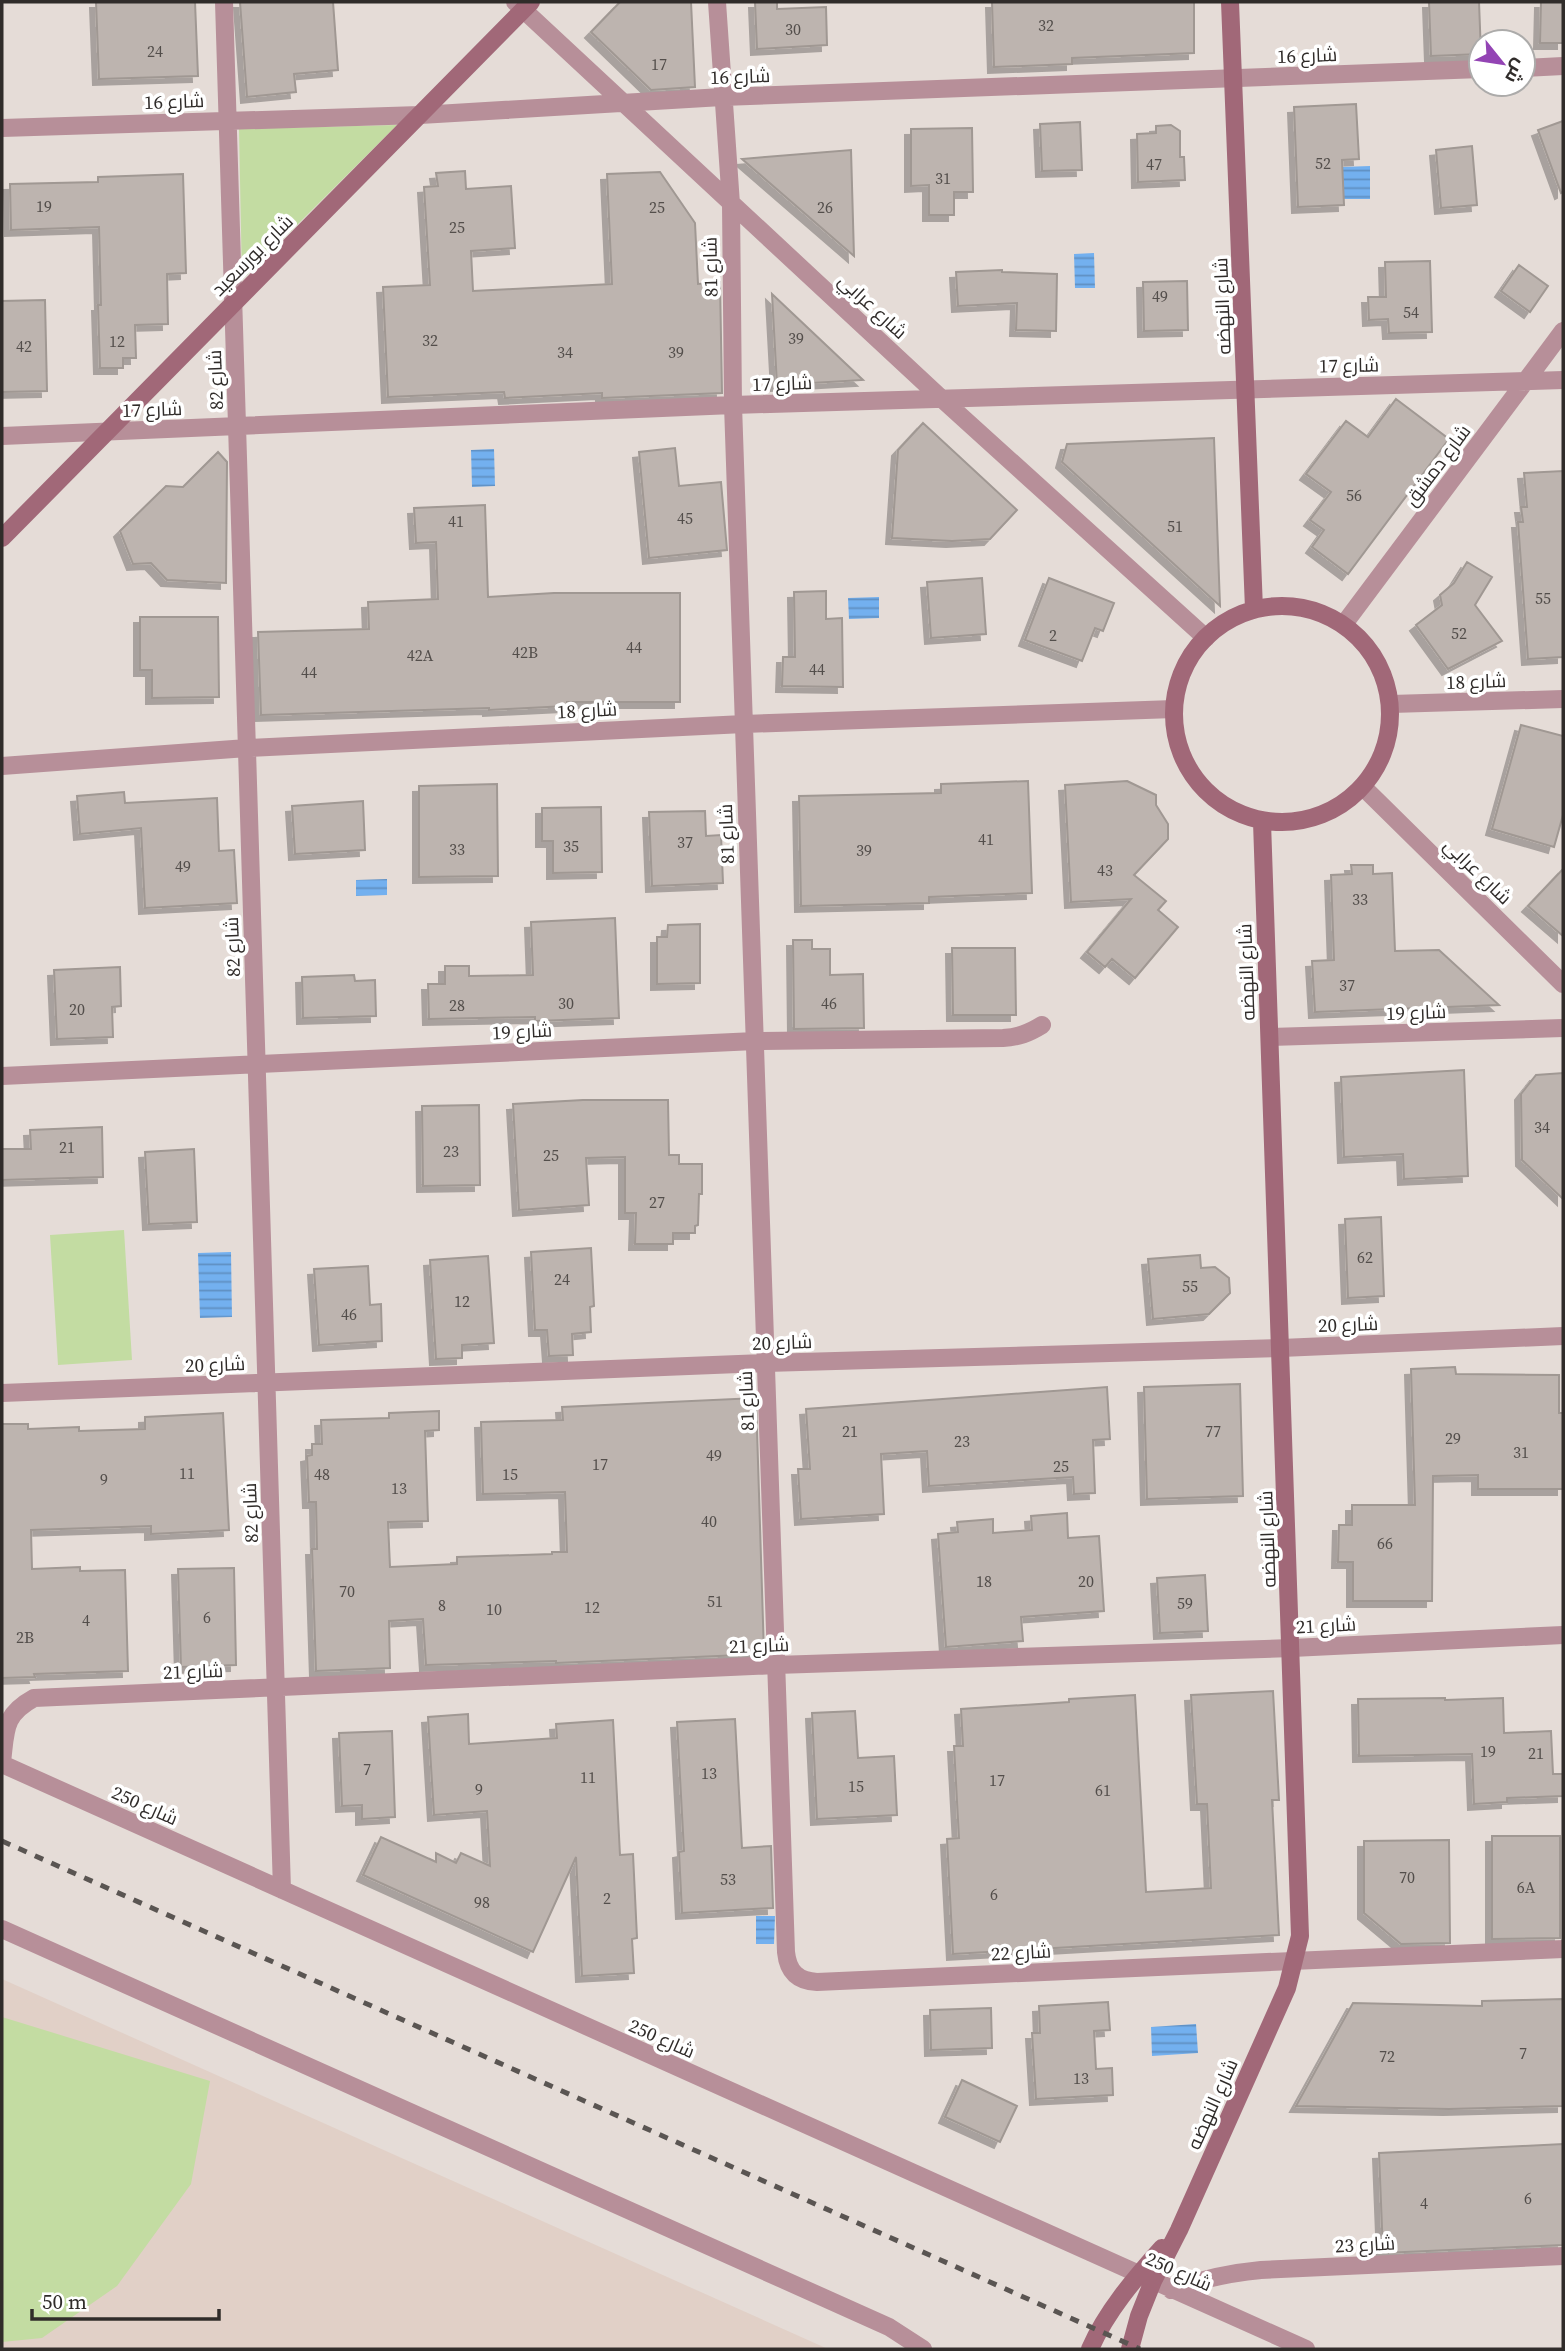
<svg xmlns="http://www.w3.org/2000/svg" width="1565" height="2351" viewBox="0 0 1565 2351" font-family="'Source Serif 4',Cairo,serif">
	<style>
		.built { fill: #e1d0c7 }
		.park { fill: #c3dca2 }
		.water { fill: url(#water-rules) }
		.building { fill: #bdb4af; stroke: #a09893; stroke-width: 2; filter: url(#shadow) }
		.lines { fill: none; stroke-linecap: round; stroke-linejoin: round }
		.street { stroke: #b78f99; stroke-width: 18 }
		.secondary { stroke: #a16878; stroke-width: 18 }
		.rail { stroke: #5a5552; stroke-width: 5; stroke-dasharray: 9 9; stroke-linecap: butt }
		.labels { text-anchor: middle; stroke-width: 7; stroke-linejoin: round; paint-order: stroke }
		.number-label { font-size: 16px; fill: #534e4b }
		.street-label { font-size: 19px; fill: #302c2a; stroke: #fff }
	</style>
	<defs>
		<pattern id="water-rules" width="6" height="5" patternUnits="userSpaceOnUse" patternTransform="scale(1.75)"><rect width="6" height="5" fill="#73b0ef"/><path d="M0 2.5h6" fill="none" stroke="#5f8fc2"/></pattern>
		<filter id="shadow"><feDropShadow dx="-6" dy="6" stdDeviation="0" flood-color="#0004"/></filter>
	</defs>
	<rect width="100%" height="100%" fill="#e5dcd7"/>
	<path class="built" d="M2,1979L828,2349H2Z"/>
	<path class="park" d="M397,125L242,280L239,129Z
		M124,1230L132,1360L58,1365L50,1235Z
		M2,2017L210,2081L191,2184L117,2286L42,2338L2,2342Z"/>
	<path class="water" d="M1370,166V199H1344L1342,167Z
		M1094,253L1095,288H1075L1074,254Z
		M494,449L495,486L472,487L471,450Z
		M879,597V618L849,619L848,598Z
		M387,879V895L356,896V880Z
		M231,1252L232,1317L200,1318L198,1253Z
		M756,1916H775L774,1944H756Z
		M1196,2024L1198,2053L1152,2056L1151,2027Z"/>
	<path class="building" d="M96,2H195L198,76L99,79Z
		M240,2H333L338,70L294,74L296,92L247,97Z
		M620,2H691L695,87L651,90L591,32Z
		M755,2H777V9L826,7L827,45L757,49Z
		M992,2H1194V53L1072,58V64L994,67Z
		M1429,2H1479L1481,54L1431,56Z
		M1541,2H1563V43H1540Z
		M1356,104L1359,159L1342,160L1344,205L1298,207L1294,107Z
		M1563,121V192L1561,193L1538,130Z
		M1080,122L1082,170L1042,171L1040,124Z
		M1171,125L1180,131V157H1184L1185,180L1138,182L1137,134L1156,133V126Z
		M972,128L973,192H954V215H929V185L911,186V129Z
		M1472,146L1477,205L1441,208L1436,150Z
		M851,150L854,256L742,159Z
		M465,171L466,189L511,186L515,248L471,251L473,291L612,284L607,174L660,172L695,223L698,284L720,282L722,393L602,398V393L505,398L504,392L388,397L383,287L430,285L424,187L438,186L436,173Z
		M183,174L186,273L167,274L168,324L135,325L136,358H123V368H100L98,305H101L99,227L11,230L10,184L98,182V177Z
		M1430,261L1432,332L1389,333L1388,319L1369,320L1368,297H1386L1385,262Z
		M1519,265L1548,286L1530,312L1501,291Z
		M1002,270V272L1057,274L1056,331L1016,330L1017,303L958,306L956,272Z
		M1187,281L1188,330L1144,331L1143,282Z
		M772,294L863,380L777,385Z
		M45,300L47,391L2,392V301Z
		M1396,399L1449,439L1348,574L1312,547L1324,530L1310,520L1331,492L1306,474L1346,421L1368,437Z
		M923,423L1017,510L990,539L952,541L892,538L898,450Z
		M1214,438L1220,606L1062,462L1067,444Z
		M675,448L679,486L721,482L727,550L649,558L639,452Z
		M218,452L227,462L226,583L167,580L151,563L133,564L120,531L166,486L183,487Z
		M1563,471V657L1528,659L1518,522H1523L1521,507H1527L1524,473Z
		M485,505L488,597L554,593H680V702H567V706L489,710V708L261,715L258,632L369,629L368,602L438,599L436,542L416,543L414,508Z
		M1467,562L1492,577L1475,605L1502,641L1448,669L1416,625L1442,605L1440,595L1454,583Z
		M982,578L986,634L931,638L927,582Z
		M1049,578L1114,603L1103,631L1095,628L1082,661L1025,640Z
		M826,591V619L842,618L843,687L782,686L783,657H795L794,592Z
		M140,617H218L219,697L152,698V670H140Z
		M1521,725L1563,736V815L1554,847L1492,829Z
		M1028,781L1032,893L929,897V903L801,906L799,796L941,793V784Z
		M1127,781L1156,795V805L1168,824V839L1134,875L1166,901L1158,910L1178,927L1135,978L1112,959L1105,967L1087,952L1131,899L1071,902L1065,785Z
		M497,784L498,876L419,877V786Z
		M124,792L125,803L217,798L219,851L234,850L237,903L145,908L141,828L80,834L77,796Z
		M363,801L365,850L295,854L292,806Z
		M601,807L602,872L553,873V841H542V808Z
		M705,811L706,836L721,835L723,883L652,886L649,812Z
		M1351,865H1373V874L1392,873L1395,951L1439,950L1499,1005L1315,1012L1312,961L1334,960L1331,875L1352,874Z
		M1563,869V936L1528,906Z
		M615,918L619,1018L535,1021V1017L429,1019L428,984H445V966H469V976L533,975L531,922Z
		M700,924V983L657,984V937H667L668,925Z
		M793,940H812V949H830V975L863,974L864,1028L794,1029Z
		M952,948H1015L1016,1015H953Z
		M120,967L121,1006L112,1007L113,1037L57,1039L54,970Z
		M354,975L355,981L375,980L376,1016L303,1018L302,977Z
		M1464,1070L1468,1176L1404,1179L1403,1154L1344,1157L1341,1077Z
		M1563,1073V1199L1522,1160L1521,1094L1536,1075Z
		M583,1100H668L669,1155H679V1164H702V1194H699L698,1225L695,1226V1233H673V1244H635L636,1213H625V1157L586,1158L589,1205L519,1210L513,1104Z
		M479,1105L480,1185L423,1186L422,1106Z
		M102,1127L103,1177L2,1180V1149H31L30,1130Z
		M194,1149L197,1222L149,1224L145,1152Z
		M1381,1217L1384,1296L1348,1298L1345,1219Z
		M591,1248L594,1306L590,1307L591,1332L572,1334L573,1355L549,1356L547,1330H535L531,1252Z
		M1200,1255L1201,1268L1215,1267L1229,1278L1230,1293L1209,1314L1153,1319L1148,1259Z
		M488,1256L494,1343L462,1345V1358L436,1359L430,1260Z
		M368,1266L370,1305L381,1304L382,1341L319,1345L314,1269Z
		M1455,1367L1456,1374L1559,1375V1413H1563V1489H1478V1475L1433,1476L1432,1601H1353V1562H1338L1339,1525H1352V1505H1415L1411,1369Z
		M1240,1384L1243,1496L1147,1499L1144,1387Z
		M1107,1387L1110,1439L1093,1440L1095,1493L1074,1494L1073,1477L929,1486L927,1451L881,1454L884,1514L801,1519L798,1469H810L806,1409Z
		M756,1398L764,1654L556,1663V1661L426,1665L423,1619L389,1621L390,1668L316,1671L312,1549H317L316,1502H309L307,1456L312,1455V1444H322L321,1420L389,1418V1413L439,1411V1430L425,1431L428,1521L388,1522L390,1567L457,1564V1557L552,1554V1552H567L565,1492L483,1494L481,1422L563,1420L562,1407Z
		M223,1413L229,1530L151,1534V1526L31,1530L32,1569L80,1567V1571L125,1570L128,1671L34,1674L35,1677L2,1678V1424H28V1429L79,1427V1431L145,1429V1417Z
		M1067,1513L1068,1538L1099,1536L1104,1611L1021,1617L1023,1641L946,1647L938,1534L958,1532L957,1522L993,1519V1533L1032,1530L1031,1516Z
		M234,1568L236,1665L181,1667L178,1569Z
		M1205,1575L1208,1631L1160,1633L1157,1578Z
		M1273,1691L1279,1800H1272L1279,1935L953,1954L947,1839L959,1838L954,1746H963L961,1709L1069,1702V1699L1135,1695L1146,1892L1211,1888L1207,1804H1197L1191,1695Z
		M1445,1698V1700L1503,1698L1504,1733L1551,1731L1553,1774H1563V1796L1507,1798V1802L1474,1804L1472,1754L1359,1756L1358,1699Z
		M855,1711L858,1758L894,1756L897,1815L817,1819L812,1713Z
		M468,1714L469,1744L557,1738L556,1724L613,1720L620,1855L633,1854L637,1938L632,1939L634,1973L582,1976L576,1857L533,1952L363,1875L381,1837L436,1862V1853L456,1863L461,1853L490,1866L487,1811L434,1815L428,1717Z
		M735,1719L742,1848L771,1846L773,1908L682,1913L679,1852L684,1851L677,1722Z
		M392,1731L395,1817L362,1819V1805L342,1806L339,1733Z
		M1492,1836H1560V1938L1492,1939Z
		M1449,1840L1450,1943L1401,1944L1364,1913V1841Z
		M1563,1999V2106L1449,2109L1296,2106L1353,2003L1482,2006V2001Z
		M1108,2002L1110,2030L1094,2031L1096,2069L1112,2068L1113,2095L1036,2099L1032,2033H1040L1039,2006Z
		M991,2008L992,2048L931,2050L930,2010Z
		M962,2080L1017,2106L1000,2142L945,2117Z
		M1563,2144V2245L1383,2253L1379,2153Z"/>
	<g class="lines">
		<path class="street" d="M224,2L282,1890
			M515,2L942,399L1206,638
			M717,2L731,204L733,405L786,1952C788,1972 798,1981 817,1982L1563,1949
			M1523,68L1563,66
			M2,128L420,115L722,97L1481,69
			M2,436L733,405L1563,380
			M1344,624L1563,331
			M1391,704L1563,699
			M2,766L247,748L744,724L1174,709
			M1363,787L1563,984
			M1270,1037L1563,1028
			M2,1076L755,1041L1003,1038C1019,1037 1029,1033 1042,1025
			M2,1393L766,1363L1281,1348L1563,1336
			M2,1762C6,1730 3,1715 34,1698L776,1665L1292,1648L1563,1635
			M2,1764L1306,2349
			M2,1929L889,2327L923,2349
			M1171,2290C1201,2279 1229,2273 1261,2270L1563,2256"/>
		<path class="secondary" d="M1230,2L1254,609
			M2,538L531,2
			M1174 714a108 108 0 1 1 216 0a108 108 0 1 1-216 0Z
			M1090,2349C1106,2312 1135,2278 1162,2248
			M1130,2349L1139,2316L1153,2281L1179,2230L1287,1988L1300,1936L1262,822"/>
		<path class="rail" d="M2,1841L1140,2349"/>
	</g>
	<g class="labels">
		<g class="number-label">
			<text x="1046" y="31">32</text>
			<text x="793" y="35">30</text>
			<text x="155" y="57">24</text>
			<text x="659" y="70">17</text>
			<text x="1323" y="169">52</text>
			<text x="1154" y="170">47</text>
			<text x="943" y="184">31</text>
			<text x="44" y="212">19</text>
			<text x="657" y="213">25</text>
			<text x="825" y="213">26</text>
			<text x="457" y="233">25</text>
			<text x="1160" y="302">49</text>
			<text x="1411" y="318">54</text>
			<text x="796" y="344">39</text>
			<text x="430" y="346">32</text>
			<text x="117" y="347">12</text>
			<text x="24" y="352">42</text>
			<text x="565" y="358">34</text>
			<text x="676" y="358">39</text>
			<text x="1354" y="501">56</text>
			<text x="685" y="524">45</text>
			<text x="456" y="527">41</text>
			<text x="1175" y="532">51</text>
			<text x="1543" y="604">55</text>
			<text x="1459" y="639">52</text>
			<text x="1053" y="641">2</text>
			<text x="634" y="653">44</text>
			<text x="525" y="658">42B</text>
			<text x="420" y="661">42A</text>
			<text x="817" y="675">44</text>
			<text x="309" y="678">44</text>
			<text x="986" y="845">41</text>
			<text x="685" y="848">37</text>
			<text x="571" y="852">35</text>
			<text x="457" y="855">33</text>
			<text x="864" y="856">39</text>
			<text x="183" y="872">49</text>
			<text x="1105" y="876">43</text>
			<text x="1360" y="905">33</text>
			<text x="1347" y="991">37</text>
			<text x="566" y="1009">30</text>
			<text x="829" y="1009">46</text>
			<text x="457" y="1011">28</text>
			<text x="77" y="1015">20</text>
			<text x="1542" y="1133">34</text>
			<text x="67" y="1153">21</text>
			<text x="451" y="1157">23</text>
			<text x="551" y="1161">25</text>
			<text x="657" y="1208">27</text>
			<text x="1365" y="1263">62</text>
			<text x="562" y="1285">24</text>
			<text x="1190" y="1292">55</text>
			<text x="462" y="1307">12</text>
			<text x="349" y="1320">46</text>
			<text x="850" y="1437">21</text>
			<text x="1213" y="1437">77</text>
			<text x="1453" y="1444">29</text>
			<text x="962" y="1447">23</text>
			<text x="1521" y="1458">31</text>
			<text x="714" y="1461">49</text>
			<text x="600" y="1470">17</text>
			<text x="1061" y="1472">25</text>
			<text x="187" y="1479">11</text>
			<text x="322" y="1480">48</text>
			<text x="510" y="1480">15</text>
			<text x="104" y="1485">9</text>
			<text x="399" y="1494">13</text>
			<text x="709" y="1527">40</text>
			<text x="1385" y="1549">66</text>
			<text x="984" y="1587">18</text>
			<text x="1086" y="1587">20</text>
			<text x="347" y="1597">70</text>
			<text x="715" y="1607">51</text>
			<text x="1185" y="1609">59</text>
			<text x="442" y="1611">8</text>
			<text x="592" y="1613">12</text>
			<text x="494" y="1615">10</text>
			<text x="207" y="1623">6</text>
			<text x="86" y="1626">4</text>
			<text x="25" y="1643">2B</text>
			<text x="1488" y="1757">19</text>
			<text x="1536" y="1759">21</text>
			<text x="367" y="1775">7</text>
			<text x="709" y="1779">13</text>
			<text x="588" y="1783">11</text>
			<text x="997" y="1786">17</text>
			<text x="856" y="1792">15</text>
			<text x="479" y="1795">9</text>
			<text x="1103" y="1796">61</text>
			<text x="1407" y="1883">70</text>
			<text x="728" y="1885">53</text>
			<text x="1526" y="1893">6A</text>
			<text x="994" y="1900">6</text>
			<text x="607" y="1904">2</text>
			<text x="482" y="1908">98</text>
			<text x="1523" y="2059">7</text>
			<text x="1387" y="2062">72</text>
			<text x="1081" y="2084">13</text>
			<text x="1528" y="2204">6</text>
			<text x="1424" y="2209">4</text>
		</g>
		<g class="street-label">
			<text transform="translate(1307 55) rotate(-2)" y="7">شارع 16</text>
			<text transform="translate(740 76) rotate(-2)" y="7">شارع 16</text>
			<text transform="translate(174 101) rotate(-2)" y="7">شارع 16</text>
			<text transform="translate(252 255) rotate(-45)" y="7">شارع بورسعيد</text>
			<text transform="translate(710 267) rotate(-91)" y="7">شارع 81</text>
			<text transform="translate(873 306) rotate(43)" y="7">شارع عرابي</text>
			<text transform="translate(1222 306) rotate(-92)" y="7">شارع النهضه</text>
			<text transform="translate(1349 365) rotate(-1)" y="7">شارع 17</text>
			<text transform="translate(215 380) rotate(-92)" y="7">شارع 82</text>
			<text transform="translate(782 383) rotate(-2)" y="7">شارع 17</text>
			<text transform="translate(152 409) rotate(-2)" y="7">شارع 17</text>
			<text transform="translate(1437 465) rotate(-53)" y="7">شارع دمشق</text>
			<text transform="translate(1476 681) rotate(-2)" y="7">شارع 18</text>
			<text transform="translate(587 710) rotate(-3)" y="7">شارع 18</text>
			<text transform="translate(726 834) rotate(-92)" y="7">شارع 81</text>
			<text transform="translate(1478 871) rotate(44)" y="7">شارع عرابي</text>
			<text transform="translate(232 947) rotate(-92)" y="7">شارع 82</text>
			<text transform="translate(1246 972) rotate(-92)" y="7">شارع النهضه</text>
			<text transform="translate(1416 1012) rotate(-2)" y="7">شارع 19</text>
			<text transform="translate(522 1031) rotate(-3)" y="7">شارع 19</text>
			<text transform="translate(1348 1324) rotate(-2)" y="7">شارع 20</text>
			<text transform="translate(782 1342) rotate(-2)" y="7">شارع 20</text>
			<text transform="translate(215 1364) rotate(-2)" y="7">شارع 20</text>
			<text transform="translate(746 1401) rotate(-92)" y="7">شارع 81</text>
			<text transform="translate(250 1513) rotate(-92)" y="7">شارع 82</text>
			<text transform="translate(1267 1539) rotate(-92)" y="7">شارع النهضه</text>
			<text transform="translate(1326 1625) rotate(-3)" y="7">شارع 21</text>
			<text transform="translate(759 1645) rotate(-2)" y="7">شارع 21</text>
			<text transform="translate(193 1671) rotate(-2)" y="7">شارع 21</text>
			<text transform="translate(145 1805) rotate(24)" y="7">شارع 250</text>
			<text transform="translate(1021 1952) rotate(-3)" y="7">شارع 22</text>
			<text transform="translate(662 2038) rotate(24)" y="7">شارع 250</text>
			<text transform="translate(1212 2104) rotate(-66)" y="7">شارع النهضه</text>
			<text transform="translate(1365 2244) rotate(-3)" y="7">شارع 23</text>
			<text transform="translate(1179 2271) rotate(24)" y="7">شارع 250</text>
		</g>
	</g>
	<rect width="1565" height="2351" fill="none" stroke="#302c2a" stroke-width="7"/>
	<g transform="translate(1502 63) rotate(120)"><circle r="33" fill="#ffffff" stroke="#acabaa" stroke-width="2"/>
	<path d="M0-5L12 26L0 18L-12 26Z" fill="#9344b4"/>
	<text y="-10" font-size="19" font-weight="bold" text-anchor="middle" fill="#302c2a">ش</text>
	</g>
	<path d="M32 2309v10h187v-10" fill="none" stroke="#302c2a" stroke-width="3.5"/>
	<text x="42" y="2309" font-size="21" fill="#302c2a" stroke="#ffffff" stroke-width="5" paint-order="stroke">50 m</text>
</svg>
